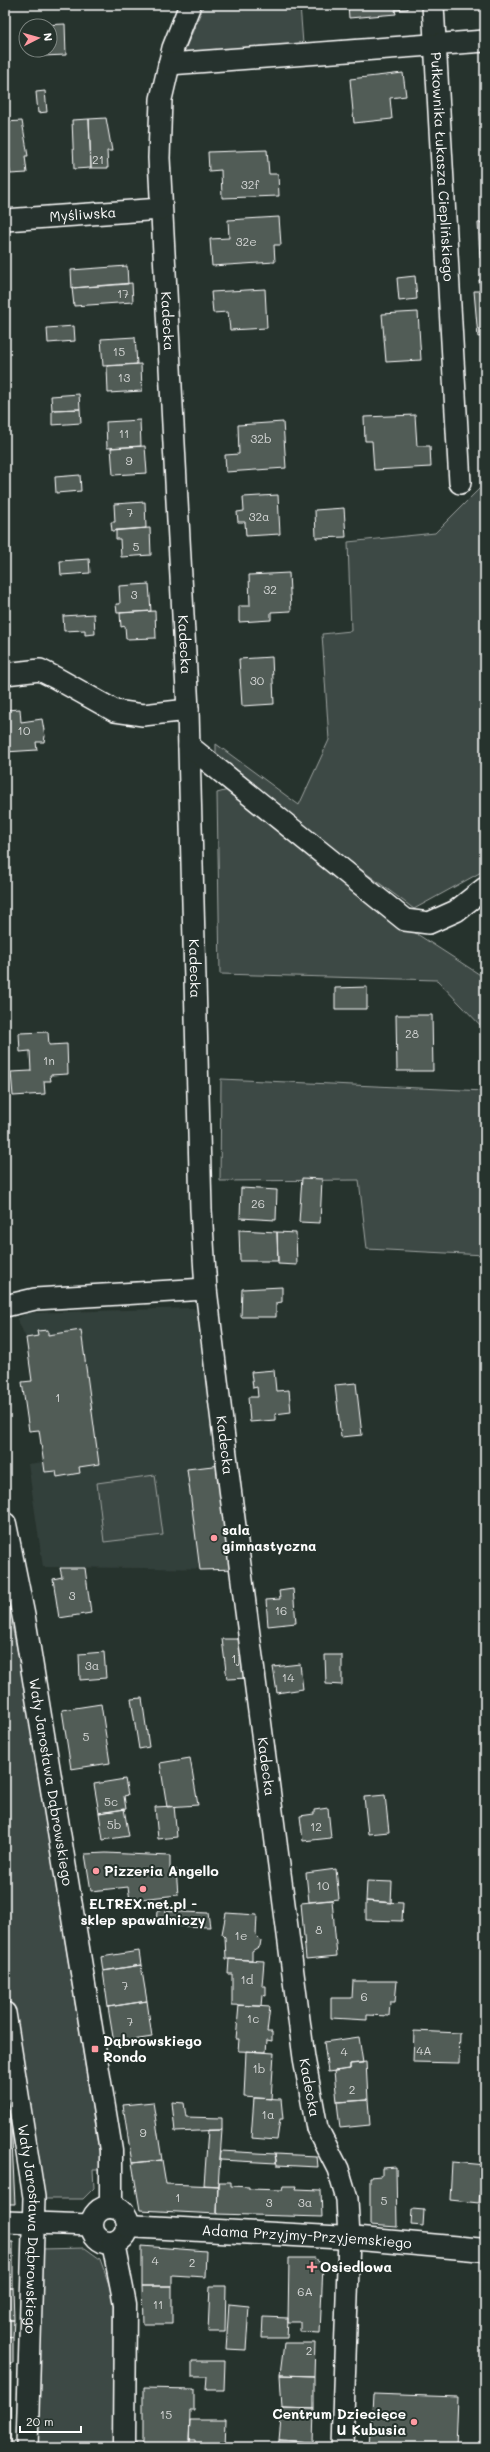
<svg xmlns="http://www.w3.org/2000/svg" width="490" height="2452" viewBox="0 0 490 2452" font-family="Mali,sans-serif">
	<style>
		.built { fill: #333f3a }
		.green { fill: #3e4944; stroke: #9ea4a2 }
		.building { fill: #515c57; stroke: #fff }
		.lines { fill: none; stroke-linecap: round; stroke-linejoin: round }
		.minor-casing { stroke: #fff; stroke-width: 24 }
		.tertiary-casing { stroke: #fff; stroke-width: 25 }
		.minor { stroke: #26332d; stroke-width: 21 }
		.tertiary { stroke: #26332d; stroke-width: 22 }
		.poi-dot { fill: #ff9aa2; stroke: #26332d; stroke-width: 1.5 }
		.labels { text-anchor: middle; stroke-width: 4; stroke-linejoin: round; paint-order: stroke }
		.number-label { font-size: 12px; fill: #d4d6d5 }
		.street-label { font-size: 14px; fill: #fff; stroke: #26332d }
		.poi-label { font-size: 14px; font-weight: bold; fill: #fff; stroke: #26332d; text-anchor: start }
	</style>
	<rect width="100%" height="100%" fill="#26332d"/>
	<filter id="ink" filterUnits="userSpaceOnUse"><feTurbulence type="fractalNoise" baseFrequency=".025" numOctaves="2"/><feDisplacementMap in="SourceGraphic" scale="8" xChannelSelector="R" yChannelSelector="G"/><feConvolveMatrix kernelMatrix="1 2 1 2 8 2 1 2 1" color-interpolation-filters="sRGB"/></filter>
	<g filter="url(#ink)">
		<path class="built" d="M193,1308L204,1317L237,1569L43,1567L28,1464L43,1462L39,1430L29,1431L22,1382L32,1380L26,1338L17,1319L27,1313Z"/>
		<path class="green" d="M204,5H300L303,44L184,52Z
			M485,483V870L414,909L216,761V744L299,805L329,740L322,634L351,631L348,542L435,533Z
			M232,789L403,925L485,978V1030L437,980L220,974L217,793Z
			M221,1079L485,1091V1255L367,1249L359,1180L220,1181Z
			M155,1475L163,1535L104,1542L97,1483Z
			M5,1594L20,1663L102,2170H93L94,2188L83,2199H40L18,2043L5,1977Z
			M85,2248L100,2259L113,2296V2447H35L41,2249Z"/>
		<path class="building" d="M348,5H408V9L395,10L396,14L349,18Z
			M65,24L66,55L43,56L42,50H50V26L42,25Z
			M403,73L406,96L390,98L392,119L354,123L350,79Z
			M45,91L47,112L38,113L36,92Z
			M106,118L112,151H107L108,168H91L89,119Z
			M89,119L91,168L74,169L72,120Z
			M22,121L28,156H25L27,173L10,174L5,122Z
			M5,122L10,174L5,175Z
			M267,150L269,174H278L279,196L222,198L221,170L209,171L208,152Z
			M279,217L281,245H274L275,262L212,266L210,239L229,238L228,220Z
			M485,222V257L480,258L478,223Z
			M127,266L128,284L72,288L71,270Z
			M415,276L417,299L399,301L397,278Z
			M485,279V336L478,337L474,291H480L479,280Z
			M132,283L133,302L74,306L72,288Z
			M265,289L267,328L230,330L228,312L213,313L211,292Z
			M418,312L421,360L386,362L382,314Z
			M74,326L75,341L48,343L47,328Z
			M135,337L137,364L103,366L101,339Z
			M141,364L142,391L108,393L107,366Z
			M79,394L80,409L52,410L51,396Z
			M80,409L81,423L52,425V410Z
			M415,415L417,446H430L431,467L374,470L372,441H365L364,417Z
			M140,420L141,446L107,448L106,422Z
			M283,422L286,468L226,472L225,455L239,454L238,425Z
			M145,446L147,473L113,475L111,448Z
			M80,475L81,491L56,493L55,477Z
			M278,495L280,534L246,536L245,522H238L237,512L244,511L243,497Z
			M145,502L146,528L112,531L111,522H115L114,504Z
			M344,508L346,537L316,538L315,510Z
			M150,528L151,555L121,557L120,539H116V530Z
			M89,559L90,573L61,575L60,561Z
			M289,573L291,611L271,612V620L239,622V606H250L249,575Z
			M149,584L151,611L117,613L116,604H120L119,586Z
			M155,611L156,638L126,639L125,626L121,627L120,613Z
			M94,614L95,634L85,635V630L64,631L63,616Z
			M272,657L274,704L242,706L239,659Z
			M20,709L21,722L42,719L45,736L44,742H36L37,750L5,752V710Z
			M367,987V1009H335V988Z
			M396,1015H432L433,1071H397Z
			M48,1032L49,1045L67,1044L68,1074L50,1075L51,1081H44L45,1094L13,1096L11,1072L31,1071L30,1051L20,1052L19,1033Z
			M302,1178L322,1179L320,1223L299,1222Z
			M241,1188L277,1190L276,1220L240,1218Z
			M239,1230L277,1232L278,1261H240Z
			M277,1232L296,1233L297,1265L278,1264Z
			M282,1287V1302L276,1303V1317H241L242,1289Z
			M48,1330V1335L81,1330L99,1464L79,1467L80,1473L57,1477L56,1471L45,1472L39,1430L29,1431L22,1382L32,1381L26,1338L38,1336L37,1331Z
			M274,1370L276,1391L289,1390L291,1412L275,1414V1420L250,1422L248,1397H258L257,1387L253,1388L251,1372Z
			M356,1383L362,1435L341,1437L335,1385Z
			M221,1465L237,1569L200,1570L187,1469Z
			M60,1568H85L91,1613L59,1618L53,1579L62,1577Z
			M293,1589L296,1623L268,1626L266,1600L280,1599L279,1591Z
			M222,1639H245L249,1678L227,1679Z
			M104,1652L106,1678L80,1680L79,1654Z
			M325,1655H342V1685L326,1684Z
			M300,1664L303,1689L277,1693L273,1667Z
			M142,1698L149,1747L139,1749L131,1699Z
			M101,1704L110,1763L71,1769L62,1710Z
			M190,1758L198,1805L167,1807L160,1763Z
			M125,1779L128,1795L124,1796L126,1809L99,1813L94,1784Z
			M385,1795L389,1832L368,1834L364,1797Z
			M174,1806L177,1837L158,1839L155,1807Z
			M328,1808L331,1838L303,1841L300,1816L314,1814V1810Z
			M124,1809L129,1836L103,1840L99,1813Z
			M106,1853L170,1856V1870L176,1869L178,1895L130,1900L128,1887L91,1891L85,1854Z
			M336,1869L339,1899L309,1902L306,1873Z
			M367,1881L392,1882L391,1903L366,1901Z
			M332,1900L337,1956L306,1959L301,1903Z
			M366,1901L403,1903L402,1921L366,1920Z
			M157,1911L208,1913L210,1927L156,1925Z
			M226,1913L257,1915L256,1935L261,1940L260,1946L252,1951V1960L226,1959L225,1937L222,1934Z
			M139,1951L141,1965L103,1971L101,1957Z
			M229,1959L264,1961L262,1986H266V1996L262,1995L261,2006L232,2005V1974H228Z
			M141,1965L147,2001L108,2007L103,1971Z
			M353,1981H397L395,2002H390L389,2016L367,2015V2020L331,2018V1998H352Z
			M147,2001L152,2037L114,2043L108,2007Z
			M239,2005L270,2007L267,2032H272V2041L267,2040L266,2052L238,2051L239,2039H236Z
			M414,2031L460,2033L459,2063L413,2062Z
			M359,2037L363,2063L350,2064V2069L328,2072L324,2042Z
			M246,2051L274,2053L271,2099L244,2097Z
			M366,2062L368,2100L337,2102L334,2071L350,2069V2064Z
			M254,2098L281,2099L283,2119H280L277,2140L251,2138Z
			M5,2100H10L15,2204H5Z
			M368,2100L370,2125L340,2128L337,2102Z
			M153,2102L162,2160L132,2163L123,2105Z
			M172,2102L184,2103L186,2117L222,2118V2130L175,2132Z
			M208,2130H222L218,2186L204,2185Z
			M221,2151L275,2154L276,2163L220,2160Z
			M275,2154L317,2156L318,2167L277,2165Z
			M162,2160L166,2184L218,2186L217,2214L140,2210L132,2163Z
			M452,2162L485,2165V2191H480L479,2203L450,2200Z
			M396,2167L397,2227L370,2225V2177L382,2176V2168Z
			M218,2182H231V2186L249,2187V2189L282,2190L283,2186H297L296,2189L321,2190L322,2217L217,2214Z
			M412,2209L424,2210L423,2226L411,2225Z
			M5,2242H13V2288H5Z
			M142,2246L206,2251L205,2277L172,2275V2286H142Z
			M289,2258H314L323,2265L320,2333L300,2332V2322H288Z
			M142,2286H172V2324H143Z
			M210,2286H226L225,2332H208Z
			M5,2288H13L14,2320H5Z
			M229,2304L249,2306L246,2350L226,2349Z
			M263,2317L288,2318L287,2338H262Z
			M5,2320H14L13,2337L5,2336Z
			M5,2336L13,2337V2363H5Z
			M284,2343H315L314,2376L280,2375Z
			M192,2361H225L224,2390H206L207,2376H192Z
			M5,2363H11L10,2447H5Z
			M280,2375L314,2376V2409L282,2408Z
			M143,2388L194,2389V2410H190L189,2447H143Z
			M373,2394L458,2397L456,2447H370Z
			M282,2408L314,2409L313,2442L279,2440Z
			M190,2420H226L225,2447H195V2440H189Z
			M279,2440L313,2442V2447H278Z"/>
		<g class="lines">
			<defs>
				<g id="minor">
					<path id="s1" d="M190,5L173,48L161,99L159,158L188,710L201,1210L206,1289L230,1488L304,2058L317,2128L338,2169L347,2199L349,2238L342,2447"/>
					<path id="s2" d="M433,5L460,483"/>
					<path d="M169,64L485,41"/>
					<path id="s3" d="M5,220L161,209"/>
					<path d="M5,674L40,670L56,678L115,711L143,715L188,710"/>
					<path d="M189,746L405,920L429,923L456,911L485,888"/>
					<path d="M5,1306L35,1299L206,1289"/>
					<path id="s4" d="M5,2013L34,2197L27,2447"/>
					<path d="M5,2222L91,2225"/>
				</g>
				<g id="tertiary">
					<path id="s5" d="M5,1524L24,1618L111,2150V2207"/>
					<circle cx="110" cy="2225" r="18"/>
					<path id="s6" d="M128,2226L349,2238L485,2250"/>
					<path d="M113,2243L125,2304L124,2447"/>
				</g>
			</defs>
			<use href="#minor" class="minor-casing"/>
			<use href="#tertiary" class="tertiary-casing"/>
			<use href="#minor" class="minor"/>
			<use href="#tertiary" class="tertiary"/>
		</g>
	</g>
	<g class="poi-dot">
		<circle cx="214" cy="1538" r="4"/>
		<circle cx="96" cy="1871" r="4"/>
		<circle cx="143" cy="1889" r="4"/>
		<rect x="91" y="2045" width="8" height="8" rx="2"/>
		<path d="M310 2261h4v4h4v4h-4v4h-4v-4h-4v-4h4z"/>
		<circle cx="414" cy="2422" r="4"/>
	</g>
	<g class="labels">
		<g class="number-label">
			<text x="98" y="164">21</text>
			<text x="250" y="189">32f</text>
			<text x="246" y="246">32e</text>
			<text x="123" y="298">17</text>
			<text x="119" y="356">15</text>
			<text x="124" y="382">13</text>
			<text x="124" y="438">11</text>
			<text x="261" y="443">32b</text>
			<text x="129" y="465">9</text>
			<text x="130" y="517">7</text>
			<text x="259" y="521">32a</text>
			<text x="136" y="551">5</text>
			<text x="270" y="594">32</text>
			<text x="134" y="599">3</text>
			<text x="257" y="685">30</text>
			<text x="24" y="735">10</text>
			<text x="412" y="1038">28</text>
			<text x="49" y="1065">1n</text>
			<text x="258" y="1208">26</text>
			<text x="58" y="1402">1</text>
			<text x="72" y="1600">3</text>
			<text x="281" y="1615">16</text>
			<text x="236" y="1663">1j</text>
			<text x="92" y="1670">3a</text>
			<text x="288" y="1682">14</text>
			<text x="86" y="1741">5</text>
			<text x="111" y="1806">5c</text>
			<text x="114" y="1829">5b</text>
			<text x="316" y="1831">12</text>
			<text x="323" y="1890">10</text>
			<text x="319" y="1934">8</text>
			<text x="241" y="1940">1e</text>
			<text x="247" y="1984">1d</text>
			<text x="125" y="1990">7</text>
			<text x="364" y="2001">6</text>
			<text x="253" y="2023">1c</text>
			<text x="130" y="2026">7</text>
			<text x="424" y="2055">4A</text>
			<text x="344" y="2056">4</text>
			<text x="259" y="2073">1b</text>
			<text x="352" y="2094">2</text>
			<text x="268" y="2119">1a</text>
			<text x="143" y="2137">9</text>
			<text x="178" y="2202">1</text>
			<text x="384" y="2205">5</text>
			<text x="269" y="2207">3</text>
			<text x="305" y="2207">3a</text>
			<text x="155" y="2265">4</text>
			<text x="192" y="2267">2</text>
			<text x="305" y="2296">6A</text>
			<text x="158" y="2309">11</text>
			<text x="309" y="2355">2</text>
			<text x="166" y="2419">15</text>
		</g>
		<g class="street-label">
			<text dy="5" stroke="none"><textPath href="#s2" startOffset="162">Pułkownika Łukasza Cieplińskiego</textPath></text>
			<text dy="5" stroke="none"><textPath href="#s3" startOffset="78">Myśliwska</textPath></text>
			<text dy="5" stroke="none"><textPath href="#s1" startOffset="321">Kadecka</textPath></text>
			<text dy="5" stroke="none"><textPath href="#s1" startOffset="645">Kadecka</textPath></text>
			<text dy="5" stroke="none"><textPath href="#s1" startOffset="969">Kadecka</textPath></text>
			<text dy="5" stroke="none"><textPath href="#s1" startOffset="1447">Kadecka</textPath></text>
			<text dy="5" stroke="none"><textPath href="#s1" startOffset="1771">Kadecka</textPath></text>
			<text dy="5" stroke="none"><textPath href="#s5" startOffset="262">Wały Jarosława Dąbrowskiego</textPath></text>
			<text dy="5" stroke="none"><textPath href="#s1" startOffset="2095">Kadecka</textPath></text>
			<text dy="5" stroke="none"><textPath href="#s4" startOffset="218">Wały Jarosława Dąbrowskiego</textPath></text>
			<text dy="5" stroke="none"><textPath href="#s6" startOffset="179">Adama Przyjmy-Przyjemskiego</textPath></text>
		</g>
		<g class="poi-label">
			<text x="222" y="1535">sala<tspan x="222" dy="16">gimnastyczna</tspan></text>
			<text x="104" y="1876">Pizzeria Angello</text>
			<text x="143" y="1909" text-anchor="middle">ELTREX.net.pl -<tspan x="143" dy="16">sklep spawalniczy</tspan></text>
			<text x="103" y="2046">Dąbrowskiego<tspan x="103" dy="16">Rondo</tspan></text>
			<text x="320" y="2272">Osiedlowa</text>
			<text x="406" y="2419" text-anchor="end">Centrum Dziecięce<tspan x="406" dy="16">U Kubusia</tspan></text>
		</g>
	</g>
	<rect width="490" height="2452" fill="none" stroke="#26332d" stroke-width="20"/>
	<rect x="10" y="10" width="470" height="2432" fill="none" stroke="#fff" stroke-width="1.5" filter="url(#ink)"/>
	<g transform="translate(38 38) rotate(84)"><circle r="19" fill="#26332d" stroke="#7d8581"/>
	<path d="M0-3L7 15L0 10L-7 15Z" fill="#ff9aa2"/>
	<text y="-6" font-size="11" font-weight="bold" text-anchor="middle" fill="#ffffff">N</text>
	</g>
	<path d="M20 2426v6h61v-6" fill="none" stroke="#ffffff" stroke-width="2"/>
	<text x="26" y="2426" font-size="12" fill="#ffffff" stroke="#26332d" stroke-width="3" paint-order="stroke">20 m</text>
</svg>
